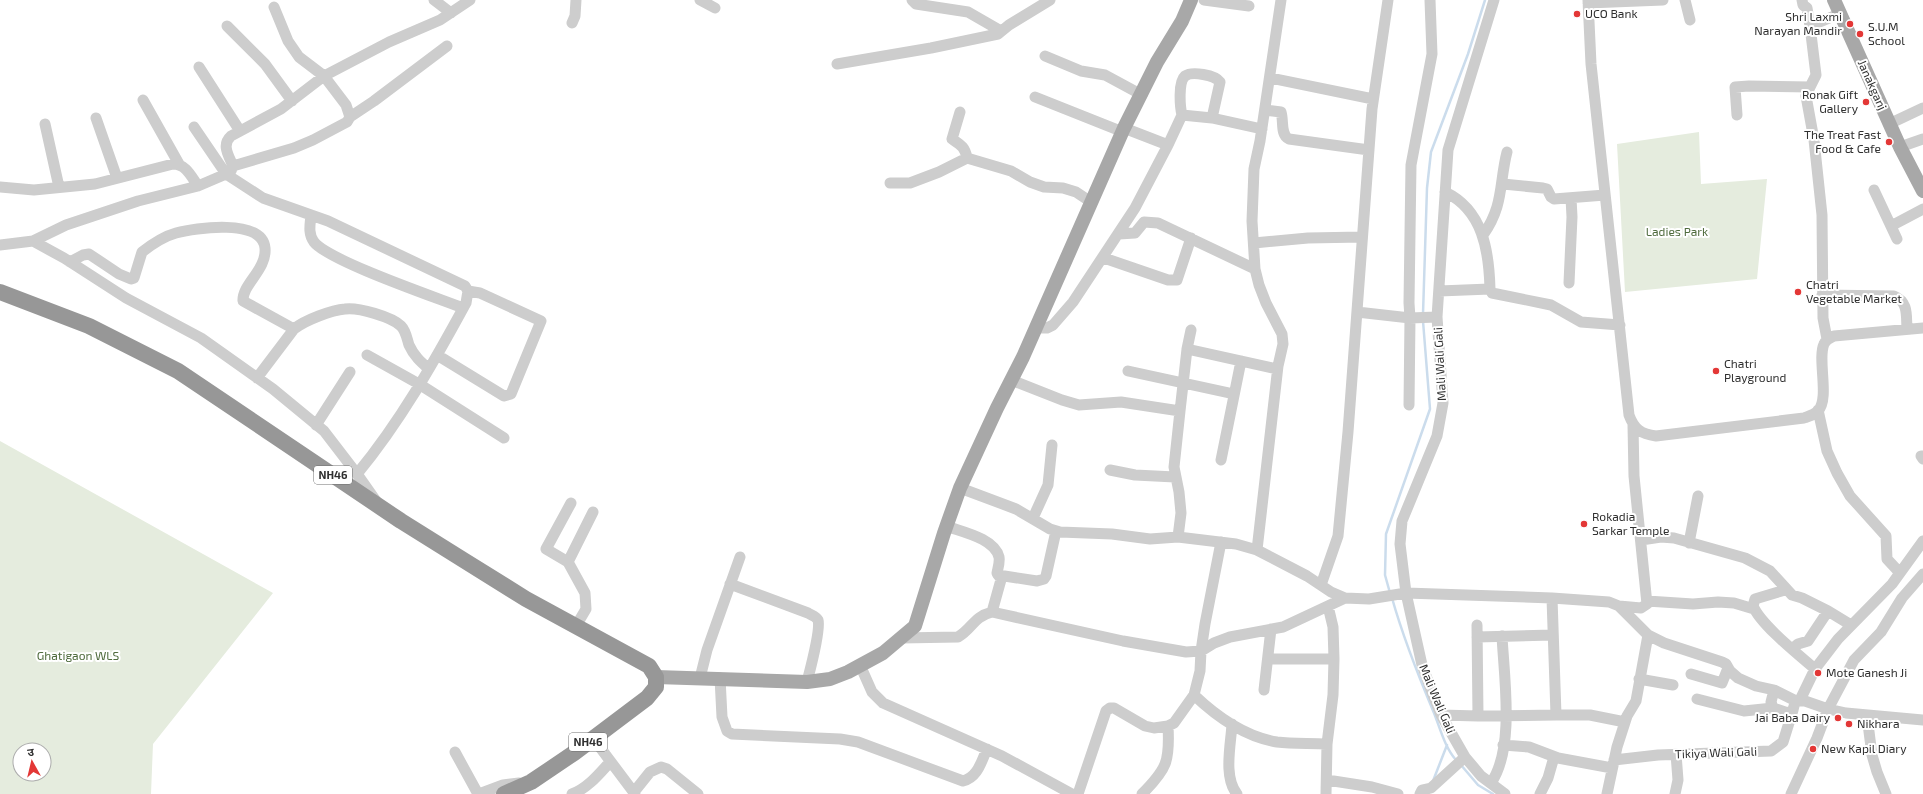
<svg xmlns="http://www.w3.org/2000/svg" width="1923" height="794" viewBox="0 0 1923 794" font-family="'Exo 2','Noto Sans Devanagari',sans-serif">
	<style>
		.green { fill: #e5ecde; fill-rule: evenodd }
		.lines { fill: none; stroke-linecap: round; stroke-linejoin: round }
		.stream { stroke: #cbdcec; stroke-width: 2.5 }
		.minor { stroke: #cdcdcd; stroke-width: 11 }
		.major { stroke: #a8a8a8; stroke-width: 14 }
		.highway { stroke: #979797; stroke-width: 16 }
		.poi-dot { fill: #e33736; stroke: #fff; stroke-width: 1.5 }
		.labels { text-anchor: middle; stroke-width: 4; stroke-linejoin: round; paint-order: stroke }
		.shield { fill: #fff; stroke: #6e6e6e; stroke-width: 1 }
		.shield-label { font-size: 11px; font-weight: bold; fill: #303030 }
		.poi-label { font-size: 12px; fill: #303030; stroke: #fff; text-anchor: start }
		.street-label { font-size: 12px; fill: #303030; stroke: #fff }
		.park-label { font-size: 12px; fill: #4f6b3d; stroke: #fff }
	</style>
	<rect width="100%" height="100%" fill="#fff"/>
	<path class="green" d="M1699,132L1701,184L1767,179L1757,279L1625,292L1617,144Z
		M0,441L273,593L153,744L151,794H0ZM20,750H44V774H20Z"/>
	<g class="lines">
		<path class="stream" d="M1423,314L1427,188L1431,152L1468,54L1485,0
			M1390,593L1385,575L1386,534L1430,409L1423,321
			M1392,598C1403,637 1418,675 1434,713C1440,728 1445,748 1456,760
			M1461,765L1478,785L1493,794
			M1433,781L1447,745"/>
		<path class="minor" d="M434,0L451,13
			M700,0L715,8
			M912,0L916,4L968,12L1001,31
			M1204,0L1249,6
			M1430,0L1432,54L1411,165L1409,303L1410,318L1437,317
			M1494,0L1448,150L1437,317L1443,403L1437,436L1402,521L1400,544L1406,593L1422,665L1433,695L1441,715L1465,757L1481,776L1505,794
			M1588,0L1591,64L1629,415C1634,429 1641,434 1656,436L1804,418C1809,416 1814,415 1818,411C1830,398 1817,359 1824,344C1826,339 1830,338 1834,336L1923,328
			M1685,0L1690,20
			M1802,0L1803,5L1807,8L1810,26
			M1588,3L1663,0
			M572,23L575,16L576,0
			M227,26L265,64L292,101
			M1045,56L1081,71L1105,75L1142,95
			M837,64L931,48L998,34L1009,25L1050,0
			M199,67L240,131
			M1270,78L1373,99
			M1810,87L1816,75L1810,26L1839,14
			M1035,97L1123,132
			M143,100L179,164
			M1265,110L1281,112C1284,121 1280,135 1289,139L1369,150
			M960,112L952,139C961,145 965,147 967,158
			M1182,115C1180,107 1178,82 1185,76C1192,71 1215,75 1220,82L1212,118
			M1737,115L1735,87L1749,86L1810,87L1806,96L1814,140L1822,215L1823,318L1827,339
			M350,117L374,101L447,46
			M96,118L117,178
			M45,124L59,187
			M1889,124L1923,108
			M194,127L226,174L263,198L328,221L465,286L468,291L466,303C434,362 400,422 357,474
			M1168,145L1182,115L1212,118L1262,129
			M1900,147L1923,139
			M967,158L1011,171L1030,182L1044,187L1063,188L1076,192L1091,202
			M233,166L294,148L313,140L347,122L350,117L346,105L324,76L299,57L288,41L274,7
			M890,183H910L939,172L967,158
			M1503,184L1543,188L1547,189L1551,197L1554,199L1605,195
			M0,187L34,190L95,184L173,164C186,164 191,176 198,186
			M1874,190L1897,239
			M1445,192C1483,210 1489,251 1490,289L1492,293L1551,305L1581,322L1620,325
			M311,215C310,225 308,234 314,242C329,261 435,297 463,308
			M1891,226L1923,209
			M1119,234L1135,233L1144,222L1158,223L1255,269
			M1483,235C1504,206 1499,183 1507,152
			M33,241L64,258L126,298L201,338L273,389L324,431L357,474L376,501
			M1254,243L1308,238L1362,237
			M0,245L33,241L66,225L138,201L198,186L226,174L231,171L233,166C229,156 221,145 231,136L281,109L324,76L389,42L440,20L470,0
			M1104,258L1168,280H1177L1191,238
			M70,262L83,255L89,254L119,274L131,279L134,278L142,252C151,245 165,236 176,233C195,228 262,218 265,248C267,270 242,284 243,301L294,329
			M1569,283L1572,217L1571,198
			M1439,291L1490,289
			M1822,295L1894,296C1909,302 1906,316 1907,329
			M1357,312L1410,318L1409,405
			M1036,328H1047L1053,325L1073,302L1135,208L1168,145L1124,128
			M1187,349L1191,330
			M367,355L419,384L504,438
			M437,355L504,396L511,394L541,321L480,293L468,291
			M1128,371L1234,394
			M257,378L294,329C305,320 332,310 345,309C358,307 392,317 401,326C406,331 407,339 409,345C414,356 421,362 429,369
			M1011,380L1062,400L1079,405L1121,402L1180,411L1187,349L1277,369
			M1818,410L1827,451L1837,473L1850,496L1886,536L1887,559L1900,573
			M316,425L350,372
			M1923,456H1921L1923,459
			M1221,460L1241,361
			M1110,470L1135,475L1175,477
			M960,488L1016,509L1050,529L1060,532L1112,534L1150,539L1178,537L1236,544L1257,550L1307,576L1331,592L1345,598L1369,599L1406,593L1552,598L1609,602L1619,606L1648,635L1664,643L1722,662L1726,664L1730,671L1738,678L1756,686L1774,690L1796,701H1805L1828,709L1846,713L1923,720
			M571,503L546,549L568,562L585,593L586,609L576,626
			M1033,518L1048,485L1052,445
			M946,526C962,532 994,538 999,557C1000,562 998,568 997,573L998,575L1037,581L1044,579L1046,576L1056,531
			M1178,537L1181,513L1179,492L1174,467L1180,411
			M1641,540L1661,537L1674,538L1745,558L1770,571L1792,595L1802,598L1828,611L1851,625
			M1689,543L1698,496
			M1257,550L1278,366L1283,344L1282,334L1266,303L1259,285L1255,269L1252,221L1254,169L1260,141L1281,0
			M568,562L593,512
			M730,584L808,613C811,615 816,616 818,620C821,630 810,670 807,682
			M1321,585L1338,536L1348,432L1372,109L1388,0
			M1785,590L1755,599L1753,606C1761,625 1799,655 1815,669
			M1647,601L1693,604L1718,602L1734,603L1754,609
			M1619,606L1641,608L1647,604L1634,476L1633,425
			M992,612L1002,576
			M1477,625L1478,716
			M1477,637L1552,635
			M901,638L958,637C973,628 973,617 992,612L1123,641L1186,652L1201,651L1214,643L1230,637L1283,627L1345,598
			M1792,649L1798,644L1808,641L1828,611
			M1268,659H1334
			M860,665L872,692L883,703L1002,756L1072,794
			M1691,674L1722,683L1728,668
			M700,678L707,650L740,557
			M720,678L722,717L727,731L732,734L840,739L858,742L963,781C978,777 981,762 987,749
			M1639,679L1673,685
			M1264,690L1271,629
			M1774,690L1771,702L1773,708L1788,713L1793,710L1794,706
			M1194,695C1216,716 1246,737 1277,742C1293,744 1310,743 1327,744
			M1697,699L1744,711L1773,708
			M1800,700L1815,669L1838,639L1892,584L1923,541
			M1441,715L1478,716L1556,715L1552,598
			M1556,715H1590L1625,722
			M1867,716L1872,755L1877,772L1886,794
			M1232,724C1231,744 1223,777 1237,794
			M593,738L635,794
			M1503,745L1529,747L1558,758L1612,768
			M455,752L478,794
			M1614,760L1658,755L1771,751L1783,742L1793,710
			M1327,780L1372,787L1398,794
			M1491,783C1515,748 1504,677 1502,636
			M634,792L650,772L661,767L667,769L698,794
			M479,794L503,785L519,783
			M572,794C588,788 599,774 610,762
			M1078,794L1106,711L1110,708H1114L1145,726L1154,728L1168,726L1174,723L1194,695L1200,671L1201,651L1205,624L1221,542
			M1142,794C1167,769 1170,761 1168,726
			M1326,794L1327,744L1333,695L1334,659L1333,627L1328,606
			M1420,794L1422,790L1431,788L1465,757
			M1540,794L1548,778L1554,757
			M1607,794L1617,747L1627,716L1636,701L1648,635
			M1675,794L1678,780L1676,754
			M1791,794L1817,738L1828,709L1854,660L1881,632L1902,598L1923,574"/>
		<path class="major" d="M1834,0L1900,147L1923,191
			M656,677L807,682L830,679L848,672L883,653L915,626L944,533L960,488L997,408L1023,357L1124,128L1157,62L1182,21L1191,0"/>
		<path class="highway" d="M0,292L89,326L178,371L401,521L465,561L526,599L649,666L656,677V687L647,698L574,753L531,782L504,794"/>
	</g>
	<g class="poi-dot">
		<circle cx="1577" cy="14" r="4"/>
		<circle cx="1850" cy="24" r="4"/>
		<circle cx="1860" cy="34" r="4"/>
		<circle cx="1866" cy="102" r="4"/>
		<circle cx="1889" cy="142" r="4"/>
		<circle cx="1798" cy="292" r="4"/>
		<circle cx="1716" cy="371" r="4"/>
		<circle cx="1584" cy="524" r="4"/>
		<circle cx="1818" cy="673" r="4"/>
		<circle cx="1838" cy="718" r="4"/>
		<circle cx="1849" cy="724" r="4"/>
		<circle cx="1813" cy="749" r="4"/>
	</g>
	<g class="labels">
		<g class="shield">
			<rect x="314" y="466" width="38" height="18" rx="3"/>
			<rect x="569" y="733" width="38" height="18" rx="3"/>
		</g>
		<g class="shield-label">
			<text x="333" y="479">NH46</text>
			<text x="588" y="746">NH46</text>
		</g>
		<g class="poi-label">
			<text x="1585" y="18">UCO Bank</text>
			<text x="1842" y="21" text-anchor="end">Shri Laxmi<tspan x="1842" dy="14">Narayan Mandir</tspan></text>
			<text x="1868" y="31">S.U.M<tspan x="1868" dy="14">School</tspan></text>
			<text x="1858" y="99" text-anchor="end">Ronak Gift<tspan x="1858" dy="14">Gallery</tspan></text>
			<text x="1881" y="139" text-anchor="end">The Treat Fast<tspan x="1881" dy="14">Food &amp; Cafe</tspan></text>
			<text x="1806" y="289">Chatri<tspan x="1806" dy="14">Vegetable Market</tspan></text>
			<text x="1724" y="368">Chatri<tspan x="1724" dy="14">Playground</tspan></text>
			<text x="1592" y="521">Rokadia<tspan x="1592" dy="14">Sarkar Temple</tspan></text>
			<text x="1826" y="677">Mote Ganesh Ji</text>
			<text x="1830" y="722" text-anchor="end">Jai Baba Dairy</text>
			<text x="1857" y="728">Nikhara</text>
			<text x="1821" y="753">New Kapil Diary</text>
		</g>
		<g class="street-label">
			<text transform="translate(1872 85) rotate(66)" y="4">Janakganj</text>
			<text transform="translate(1440 364) rotate(-93)" y="4">Mali Wali Gali</text>
			<text transform="translate(1437 699) rotate(67)" y="4">Mali Wali Gali</text>
			<text transform="translate(1716 753) rotate(-2)" y="4">Tikiya Wali Gali</text>
		</g>
		<g class="park-label">
			<text x="1677" y="236">Ladies Park</text>
			<text x="78" y="660">Ghatigaon WLS</text>
		</g>
	</g>
	<g transform="translate(32 762) rotate(352)"><circle r="19" fill="#ffffff" stroke="#acacac"/>
	<path d="M0-3L7 15L0 10L-7 15Z" fill="#e33736"/>
	<text y="-6" font-size="11" font-weight="bold" text-anchor="middle" fill="#303030">उ</text>
	</g>
</svg>
